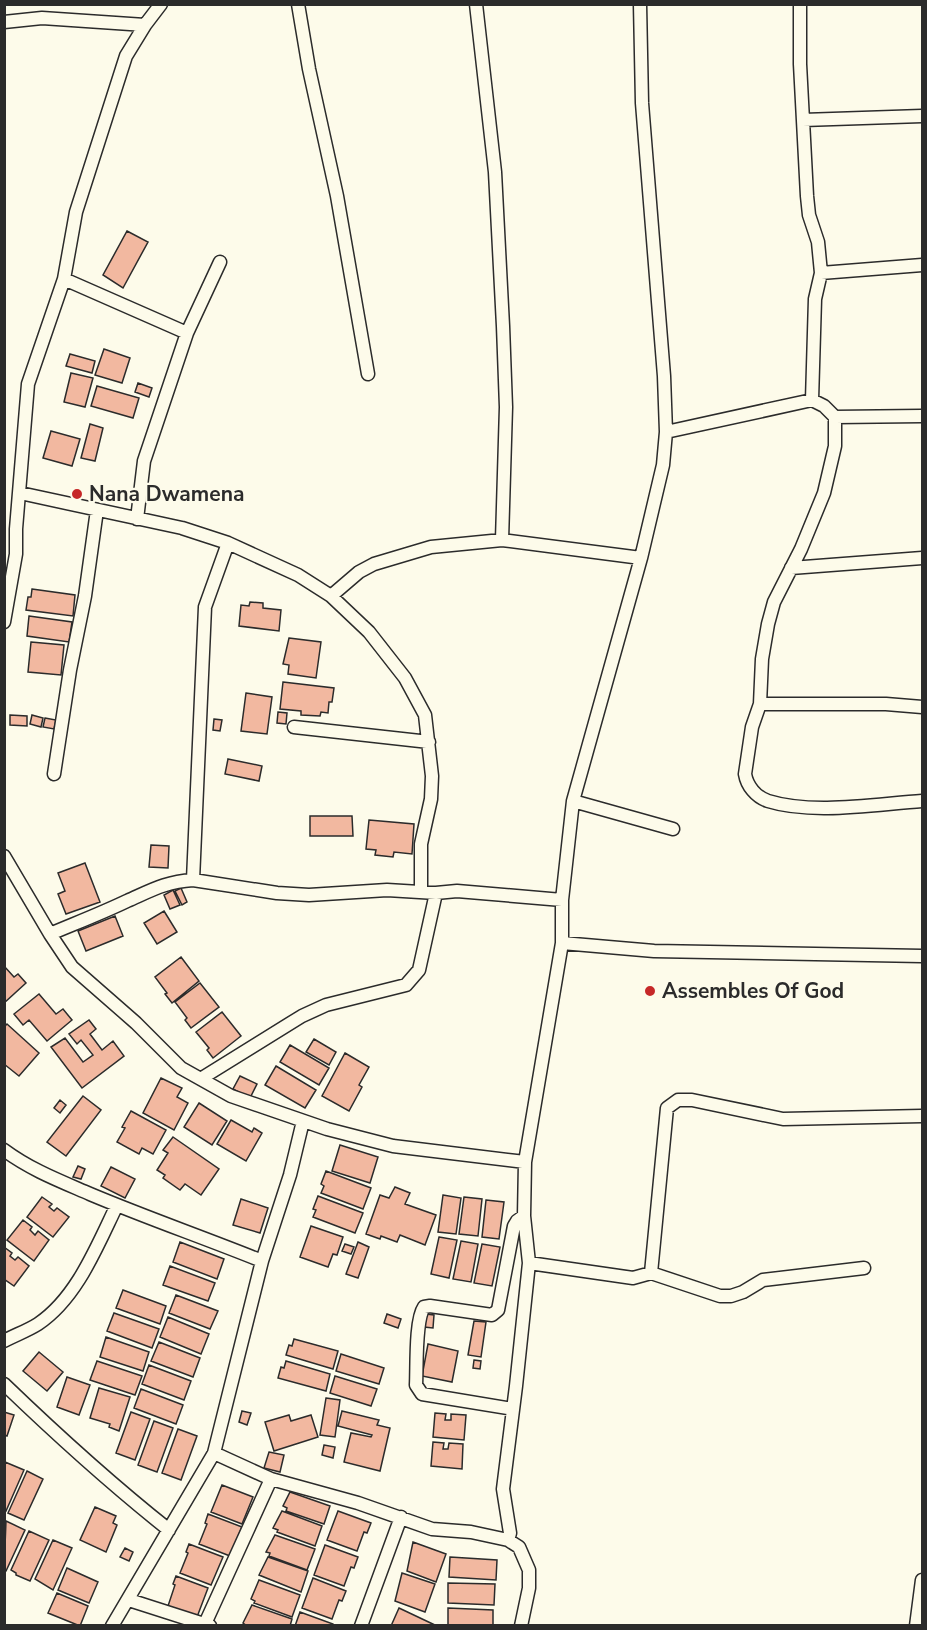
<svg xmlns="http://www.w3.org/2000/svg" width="927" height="1630" viewBox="0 0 927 1630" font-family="'Nunito Sans',sans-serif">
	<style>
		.building { fill: #f2b8a0; stroke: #2b2b2b; stroke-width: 1.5 }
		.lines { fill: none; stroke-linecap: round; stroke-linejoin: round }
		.minor-casing { stroke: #2b2b2b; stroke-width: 15 }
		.minor { stroke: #fdfbea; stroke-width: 12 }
		.poi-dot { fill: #c62828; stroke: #fdfbea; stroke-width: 2 }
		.labels { text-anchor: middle; stroke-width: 4.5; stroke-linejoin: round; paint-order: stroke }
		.poi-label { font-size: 21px; font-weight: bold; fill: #2b2b2b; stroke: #fdfbea; text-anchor: start }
	</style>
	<rect width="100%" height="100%" fill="#fdfbea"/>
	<path class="building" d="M127,231L148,242L123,288L103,275Z
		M104,349L130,358L122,383L95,375Z
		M70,354L95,361L92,373L66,366Z
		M71,373L93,378L85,407L64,402Z
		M138,383L152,388L149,397L135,392Z
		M97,386L139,398L133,418L91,406Z
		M90,424L103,428L95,461L81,458Z
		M51,431L80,439L72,466L43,458Z
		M32,589L75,595L73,616L26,610L28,597H31Z
		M250,602L263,603V608L281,610L279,631L239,626L241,605L249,606Z
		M29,616L72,622L69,642L27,636Z
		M289,638L321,642L316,678L288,674L289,665L283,664Z
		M31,642L64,645L61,675L28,672Z
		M283,682L334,688L332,702H329L328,713L321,712L320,716L301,715V711L280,709Z
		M246,693L272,697L267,734L241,731Z
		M278,712L287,713L286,724L277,723Z
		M10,715L27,716V726L10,725Z
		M32,715L43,718L41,727L30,724Z
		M45,718L56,720L54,729L43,727Z
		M214,719L222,720L220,731L213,730Z
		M228,759L262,766L259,781L225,774Z
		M310,816H352L353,836H310Z
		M369,820L414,824L412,854L394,852L393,857L375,855L376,850L366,849Z
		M151,845L169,846L168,868L149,867Z
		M85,863L100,902L66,914L58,894L65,891L58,873Z
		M181,888L187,902L182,905L175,891Z
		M173,890L180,905L170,909L164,895Z
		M164,911L177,932L157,944L144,923Z
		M115,916L123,936L86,951L78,931Z
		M181,957L199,981L172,1003L165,994L167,993L155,977Z
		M4,966L14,977L18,974L26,983L4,1003Z
		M200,983L219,1007L191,1028L185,1020L187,1018L175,1002Z
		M39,994L56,1014L63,1009L72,1020L47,1041L29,1020L23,1025L14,1014Z
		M222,1012L241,1036L213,1058L207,1050L209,1048L196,1032Z
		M89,1020L96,1029L90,1034L102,1050L113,1041L124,1056L82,1088L51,1047L65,1038L83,1062L93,1055L81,1040L77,1044L69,1034Z
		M7,1024L39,1053L19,1076L4,1064V1027Z
		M314,1039L336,1052L329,1065L306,1052Z
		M290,1045L329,1068L319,1085L280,1062Z
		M345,1053L369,1067L359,1085L362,1087L349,1111L322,1096Z
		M276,1066L316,1090L305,1108L265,1085Z
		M240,1076L257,1084L250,1098L233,1089Z
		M161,1078L182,1088L177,1097L188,1103L174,1130L143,1113Z
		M83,1096L101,1110L66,1156L47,1142Z
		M60,1100L66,1105L60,1113L54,1108Z
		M199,1103L227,1121L212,1145L184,1127Z
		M131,1111L166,1130L153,1154L142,1148L139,1154L117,1142L125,1128L122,1127Z
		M231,1120L252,1132L254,1128L262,1133L246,1161L217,1144Z
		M173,1137L219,1169L201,1195L185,1184L180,1190L163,1178L165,1175L157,1170L168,1153L163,1150Z
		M340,1145L378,1157L370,1183L332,1171Z
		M78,1166L85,1169L81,1179L73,1177Z
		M111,1167L135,1179L125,1198L101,1186Z
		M326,1171L371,1188L363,1209L321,1193L324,1186L321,1184Z
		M395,1187L410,1193L405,1204L436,1215L425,1245L400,1235L397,1242L381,1236L380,1239L366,1234L380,1195L389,1198Z
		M443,1195L461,1198L456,1234L438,1232Z
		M318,1196L363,1213L355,1233L313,1217L316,1210L313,1209Z
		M42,1197L52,1204L49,1207L54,1211L57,1208L69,1217L53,1237L27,1217Z
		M464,1197L482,1199L478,1236L459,1234Z
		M241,1199L268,1208L260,1233L233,1225Z
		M486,1200L504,1202L499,1239L482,1237Z
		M23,1220L32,1227L30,1230L35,1235L38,1231L49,1240L34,1261L7,1240Z
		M311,1226L343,1237L337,1255L333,1254L328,1267L300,1257Z
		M439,1237L457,1240L449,1278L431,1274Z
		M461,1241L478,1244L471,1282L453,1279Z
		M180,1242L224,1259L217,1279L173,1262Z
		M358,1242L369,1247L358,1278L346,1274Z
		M345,1244L354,1247L351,1254L342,1251Z
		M482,1244L500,1247L492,1286L474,1283Z
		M4,1247L12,1253L10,1256L15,1260L18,1257L29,1266L14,1286L4,1279Z
		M170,1266L215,1283L208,1301L163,1285Z
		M123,1290L166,1306L160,1324L116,1308Z
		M176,1295L218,1311L210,1329L169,1313Z
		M114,1313L159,1329L152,1348L107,1331Z
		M387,1314L401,1319L398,1328L384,1323Z
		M426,1314L434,1315L433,1328L424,1327Z
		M168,1317L209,1334L201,1354L160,1337Z
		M474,1321L486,1322L481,1357L468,1355Z
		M106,1337L149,1352L143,1371L100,1357Z
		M294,1339L338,1351L333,1369L286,1355L289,1345L292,1346Z
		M159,1342L200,1358L193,1377L151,1361Z
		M428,1344L458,1351L452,1382L422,1376Z
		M39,1352L63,1372L47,1391L23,1371Z
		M341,1354L384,1368L379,1384L336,1371Z
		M474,1360L481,1361L480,1369L473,1368Z
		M97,1361L142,1376L135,1395L90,1380Z
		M286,1361L330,1374L326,1391L278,1378L281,1367L284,1368Z
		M149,1365L191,1381L184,1400L142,1384Z
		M335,1376L377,1389L371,1406L330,1393Z
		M67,1377L90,1385L79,1415L57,1407Z
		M99,1388L130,1397L119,1431L109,1427L110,1424L90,1418Z
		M141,1389L183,1405L176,1424L134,1408Z
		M326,1398L340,1400L335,1437L320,1435Z
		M242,1411L251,1413L247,1425L239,1422Z
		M342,1411L379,1420L377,1425L390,1428L380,1471L344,1462L351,1433L371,1437L372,1435L338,1426Z
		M4,1412L14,1415L7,1436L4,1435Z
		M131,1412L150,1419L135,1460L116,1453Z
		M435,1413L446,1414L445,1420H451V1414L466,1415L464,1440L433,1437Z
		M289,1415L291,1421L311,1415L318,1437L274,1451L265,1422Z
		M154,1421L173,1428L157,1472L138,1465Z
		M178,1429L197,1436L181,1480L162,1473Z
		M433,1442L444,1443L443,1449H448L449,1443L463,1444L462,1469L431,1466Z
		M324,1445L335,1447L333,1458L322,1455Z
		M269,1452L284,1455L280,1472L264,1468Z
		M5,1462L24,1470L6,1511L4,1510Z
		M27,1471L43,1479L24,1520L8,1513Z
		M222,1485L253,1497L242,1524L211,1512Z
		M290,1492L330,1506L324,1524L286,1511L287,1508L283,1506Z
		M95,1507L116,1516L113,1523L117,1525L106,1552L80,1540Z
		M282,1511L322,1526L315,1546L277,1532L278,1530L273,1528Z
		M338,1511L371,1523L367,1533L364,1532L357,1551L327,1540Z
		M208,1514L242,1527L230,1556L199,1544L207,1524L205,1523Z
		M6,1521L25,1530L6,1571H4Z
		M29,1531L49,1540L30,1581L16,1575V1573L11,1570Z
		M275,1535L315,1549L307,1570L269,1556L270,1553L266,1552Z
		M53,1540L72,1548L53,1590L35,1579Z
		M413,1542L446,1554L436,1582L407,1571Z
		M189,1544L223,1557L211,1585L180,1573L188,1553L186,1552Z
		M325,1545L358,1557L354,1568L351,1567L344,1586L314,1575Z
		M125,1548L133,1552L129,1561L120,1557Z
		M268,1557L308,1571L301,1592L259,1575Z
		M450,1557L497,1560L496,1580L449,1577Z
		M67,1568L98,1582L89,1603L58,1590Z
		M402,1573L435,1584L425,1612L395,1601Z
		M176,1576L208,1588L197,1617L168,1606L175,1585L173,1584Z
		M313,1578L346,1591L342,1601L339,1600L332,1619L302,1608Z
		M259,1580L300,1595L292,1617L254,1603L255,1601L251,1599Z
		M448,1583L495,1584L494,1605L448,1603Z
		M57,1593L88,1606L80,1626L48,1613Z
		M252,1605L292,1619L290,1626H247L243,1623Z
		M399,1608L437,1626H391Z
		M448,1608L493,1610V1626H448Z
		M300,1612L333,1624V1626H295Z"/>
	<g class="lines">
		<defs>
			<path id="minor" d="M298,4L309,69L337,196L368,374
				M476,4L495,172L503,326L506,407L502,540
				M800,4V64L807,196L809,215L818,242L821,273L815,299L812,400
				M4,22L42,18L145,25
				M803,120L922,116
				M821,273L922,265
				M64,279L187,333
				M835,417L922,416
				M666,432L812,400L824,406L835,417V446L824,493L801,549L774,602L768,624L762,659L760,704L752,727L745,774C747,786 756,797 768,801C813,815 876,804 922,801
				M20,493L182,528L228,543L298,575L331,596L369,632L405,678L425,715L432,776L431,799L421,844V891
				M137,519L144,461L187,333L220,262
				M791,568L922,558
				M331,596L359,572L374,564L431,547L502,540L641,558
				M4,622L16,554V529L28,384L64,279L76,212L126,56L145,25L161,4
				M760,704H886L922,707
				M294,727L429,742
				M54,774L70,670L85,596L97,510
				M573,801L673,829
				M4,856L50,934L72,967L136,1023L181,1068L231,1096L327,1129L393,1146L525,1162
				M193,880L205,607L228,543
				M50,934C76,923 102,913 127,901C152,890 165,882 193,880L277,893L309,895L387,890L436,893L457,891L562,900
				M562,943L654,951L922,956
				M202,1078L302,1016L326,1005L406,985L419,970L436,893
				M4,1150C31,1170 60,1181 90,1194C147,1218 205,1238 262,1261
				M529,1263L633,1278L651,1273L720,1296H731L743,1292L763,1280L864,1268
				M651,1273L667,1108L678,1100H692L783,1119L922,1116
				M4,1341C15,1335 27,1331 38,1324C77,1298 97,1246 117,1205
				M4,1384C57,1435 111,1484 169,1530
				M513,1409L422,1394L416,1385C417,1367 415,1320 424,1307L430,1306L492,1315L498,1310L514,1226L517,1221L524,1216
				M214,1453L271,1479L358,1503L432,1529L471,1532L508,1540L519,1547L529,1570V1588L521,1626
				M508,1540L510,1533L503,1489L516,1386L529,1263L524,1216L525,1162L562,943V900L573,801L641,558L663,465L666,432L664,376L642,103L640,4
				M129,1600L210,1626
				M112,1626L214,1453L262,1261L290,1175L303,1121
				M204,1626L271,1479
				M361,1626L401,1517
				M916,1626L922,1580"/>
		</defs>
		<use href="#minor" class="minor-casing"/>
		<use href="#minor" class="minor"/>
	</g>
	<g class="poi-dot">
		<circle cx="77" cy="494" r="6"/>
		<circle cx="650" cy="991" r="6"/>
	</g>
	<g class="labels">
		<g class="poi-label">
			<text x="89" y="501">Nana Dwamena</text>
			<text x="662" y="998">Assembles Of God</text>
		</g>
	</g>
	<rect width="927" height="1630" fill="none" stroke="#2b2b2b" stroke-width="12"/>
</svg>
